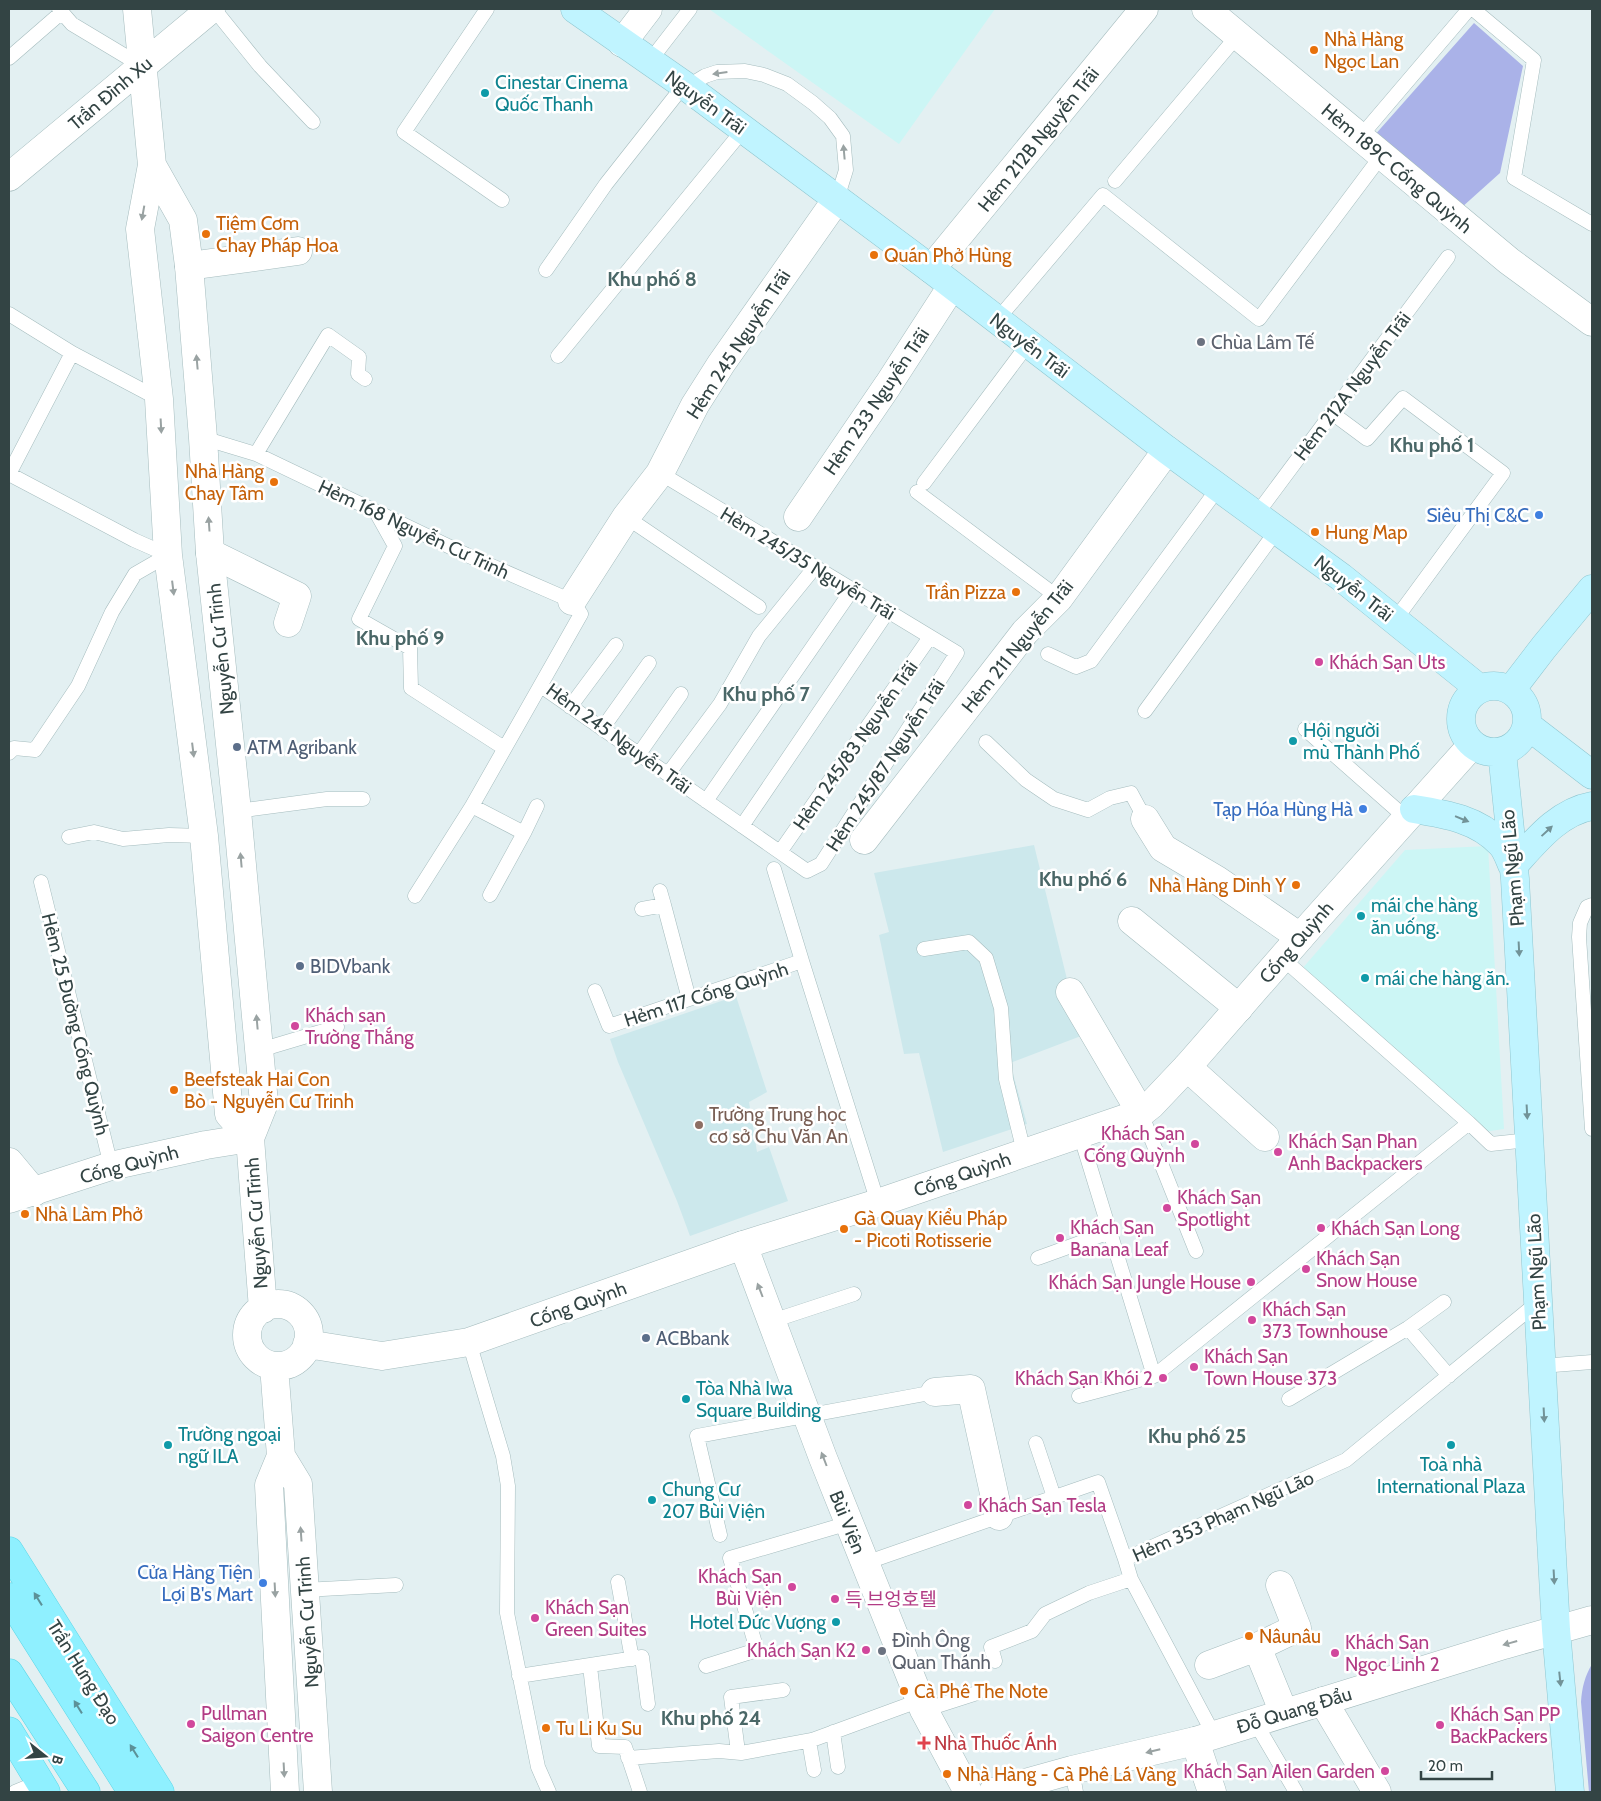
<svg xmlns="http://www.w3.org/2000/svg" width="1601" height="1801" viewBox="0 0 1601 1801" font-family="Cabin,'Noto Sans KR',sans-serif">
	<style>
		.commercial { fill: #ccf6f5 }
		.education { fill: #cce8ec }
		.green { fill: #aab2e8 }
		.lines { fill: none; stroke-linecap: round; stroke-linejoin: round }
		.service-casing { stroke: #a5bcbe; stroke-width: 15 }
		.minor-casing { stroke: #a5bcbe; stroke-width: 29 }
		.tertiary-casing { stroke: #a5bcbe; stroke-width: 29 }
		.secondary-casing { stroke: #8fc6d0; stroke-width: 29 }
		.primary-casing { stroke: #5cd7e7; stroke-width: 29 }
		.service { stroke: #fff; stroke-width: 14 }
		.minor { stroke: #fff; stroke-width: 28 }
		.tertiary { stroke: #fff; stroke-width: 28 }
		.secondary { stroke: #c0f4ff; stroke-width: 28 }
		.primary { stroke: #8ff0ff; stroke-width: 28 }
		.oneway { fill: #99a2a2 }
		.oneway2 { fill: #729398 }
		.oneway3 { fill: #5c9198 }
		.food-dot { fill: #e8710a; stroke: #fff; stroke-width: 2 }
		.culture-dot { fill: #0f9aa8; stroke: #fff; stroke-width: 2 }
		.worship-dot { fill: #6b7280; stroke: #fff; stroke-width: 2 }
		.shop-dot { fill: #3f7fe0; stroke: #fff; stroke-width: 2 }
		.hotel-dot { fill: #d1479c; stroke: #fff; stroke-width: 2 }
		.service-dot { fill: #5c6f8a; stroke: #fff; stroke-width: 2 }
		.education-dot { fill: #8d6e63; stroke: #fff; stroke-width: 2 }
		.health-dot { fill: #e0444e; stroke: #fff; stroke-width: 2 }
		.labels { text-anchor: middle; stroke-width: 5; stroke-linejoin: round; paint-order: stroke }
		.food-label { font-size: 19px; fill: #c56008; stroke: #fff; text-anchor: start }
		.culture-label { font-size: 19px; fill: #0d838f; stroke: #fff; text-anchor: start }
		.street-label { font-size: 19px; fill: #344; stroke: #fff }
		.worship-label { font-size: 19px; fill: #5b616d; stroke: #fff; text-anchor: start }
		.shop-label { font-size: 19px; fill: #366cbe; stroke: #fff; text-anchor: end }
		.hotel-label { font-size: 19px; fill: #b23c85; stroke: #fff; text-anchor: start }
		.service-label { font-size: 19px; fill: #4e5e75; stroke: #fff; text-anchor: start }
		.education-label { font-size: 19px; fill: #785e54; stroke: #fff; text-anchor: start }
		.health-label { font-size: 19px; fill: #be3a42; stroke: #fff; text-anchor: start }
		.neighbourhood-label { font-size: 20px; font-weight: bold; fill: #4a6767; stroke: #fff }
	</style>
	<rect width="100%" height="100%" fill="#e3f0f2"/>
	<path class="commercial" d="M709,9H995L899,144Z
		M1488,846L1504,1129L1483,1132L1301,970L1405,850Z"/>
	<path class="education" d="M1034,845L1081,1036L1010,1063L1027,1124L943,1152L919,1053L904,1054L879,935L889,932L874,873Z
		M736,996L767,1092L749,1102L757,1152L769,1147L788,1201L690,1236L677,1201L618,1062L610,1039Z"/>
	<path class="green" d="M1474,23L1523,66L1500,173L1461,208L1373,137Z
		M1592,1664V1792H1589L1581,1702C1582,1687 1585,1676 1592,1664Z"/>
	<g class="lines">
		<defs>
			<path id="service" d="M59,9L72,24L142,66
				M214,9L260,66L313,122
				M487,9L404,132L502,200
				M1473,9L1534,60L1514,178L1592,224
				M9,58L62,12
				M649,62L690,9
				M687,87L705,76L717,72L745,71L764,75L787,84L813,103L830,118L843,136L846,170L837,199
				M1360,137L1469,9
				M1115,181L1238,35
				M546,270L606,184L684,85
				M9,314L72,353L159,399
				M997,320L1103,195L1259,319L1382,155
				M72,353L9,474L134,540L168,555
				M558,356L743,130
				M1332,413L1367,439L1403,398L1503,473L1395,620
				M203,438L256,454L469,556L572,601L581,614L472,806L415,896
				M256,454L328,335L359,357L358,374L365,379
				M924,483L1028,344
				M917,492L1059,598
				M376,512L395,546L359,619L410,648L411,688L504,748
				M1256,515L1448,257
				M626,517L759,607
				M1048,654L1076,667L1091,661L1219,487
				M541,686L807,871L821,864L957,653L660,473
				M570,707L616,645
				M1145,711L1277,530
				M602,729L649,663
				M1305,729L1406,818
				M986,742L1026,780L1054,799L1088,810L1110,798L1131,793L1145,819
				M9,753L14,748L35,750L78,686L112,612L135,574L168,555
				M639,754L681,694
				M668,774L720,704L759,636L815,567
				M706,801L852,590
				M472,806L524,833L537,806
				M237,811L327,799H363
				M742,826L888,611
				M69,837L94,832L123,839L169,835L204,836
				M780,852L930,637
				M774,869L802,961
				M41,882L111,1166
				M660,891L664,905
				M490,895L524,833
				M1592,905L1587,907L1580,923L1579,937L1592,1129
				M642,909L664,905L689,999
				M924,949L969,942L986,958L1001,1008L1006,1079L1024,1152
				M1282,958L1469,1123
				M595,991L609,1026L802,961L878,1203
				M260,1050L337,1027
				M1141,1113L1196,1251
				M1080,1134L1154,1376
				M1038,1258L1110,1232
				M772,1321L854,1294
				M1408,1328L1449,1376
				M469,1342L503,1456L508,1486L507,1613L538,1767L549,1792
				M1541,1366L1592,1362
				M1079,1396L1154,1376L1469,1123L1491,1144L1529,1140
				M1289,1399L1408,1328L1444,1302
				M1036,1443L1054,1497
				M720,1535L697,1436L935,1392
				M865,1563L1098,1482L1125,1559
				M618,1582L632,1659
				M304,1590L396,1585
				M995,1661L991,1647L1032,1631L1045,1614L1089,1593L1131,1579
				M590,1666L599,1746L625,1747L640,1792
				M706,1666L757,1650L730,1558L849,1523
				M519,1676L642,1657L648,1704
				M924,1710L977,1693
				M1255,1722L1296,1792
				M833,1732L838,1767
				M1214,1735L1131,1579L1125,1559L1346,1460L1537,1303
				M809,1741L814,1770
				M738,1752L731,1697L783,1690
				M628,1758L719,1751L741,1753L812,1740L921,1700
				M1072,1770L1076,1792
				M15,1792L39,1782"/>
			<path id="minor" d="M1206,9L1509,261L1592,322
				M622,43L648,9
				M189,266L298,251
				M931,269L1144,9
				M798,517L888,385L952,286
				M210,553L297,596L288,623
				M572,601L626,517L660,473L695,405L721,364L837,199
				M1145,819L1163,848L1217,880L1300,937
				M864,840L1025,632L1059,598L1167,450
				M1132,921L1239,1008
				M1070,992L1141,1113
				M1187,1067L1265,1137
				M9,1162L34,1192
				M743,1245L823,1458L924,1710L968,1792
				M935,1392L971,1389L999,1516
				M1257,1647L1284,1713
				M1209,1665L1257,1647L1297,1628L1280,1585
				M1323,1701L1377,1792
				M1195,1741L1212,1792"/>
			<path id="tertiary" d="M137,9L152,165L140,229L159,399L168,555L204,836L229,1114L250,1138
				M152,165L183,220L189,266L203,438L210,553L237,811L264,1103L250,1138L263,1309
				M9,177L211,9
				M9,1199L111,1166L206,1145L250,1138
				M247 1335a31 31 0 1 1 62 0a31 31 0 1 1-62 0Z
				M307,1344L382,1356L469,1342L743,1245L878,1203L1141,1113L1151,1105L1187,1067L1310,926L1472,745
				M274,1366L281,1456L269,1485L285,1792
				M281,1456L298,1484L318,1792
				M993,1792L1072,1770L1195,1741L1504,1645L1592,1620"/>
			<path id="secondary" d="M575,9L684,85L931,269L1167,450L1341,577L1480,689
				M1461 719a33 33 0 1 1 66 0a33 33 0 1 1-66 0Z
				M1511,690L1544,647L1592,589
				M1527,725L1592,775
				M1502,752L1515,879L1556,1630L1570,1792
				M1414,809C1445,814 1478,819 1501,844C1506,849 1509,858 1512,865
				M1513,866C1535,842 1558,812 1592,806"/>
			<path id="primary" d="M9,1551L160,1792
				M9,1597L132,1792
				M9,1673L86,1792
				M9,1731L46,1792"/>
		</defs>
		<use href="#service" class="service-casing"/>
		<use href="#minor" class="minor-casing"/>
		<use href="#tertiary" class="tertiary-casing"/>
		<use href="#secondary" class="secondary-casing"/>
		<use href="#primary" class="primary-casing"/>
		<use href="#service" class="service"/>
		<use href="#minor" class="minor"/>
		<use href="#tertiary" class="tertiary"/>
		<use href="#secondary" class="secondary"/>
		<use href="#primary" class="primary"/>
	</g>
	<defs><path id="oneway-solid" d="M-6-.8H1V-3.2L6.5 0L1 3.2V.8H-6Z" transform="scale(1.25)"/></defs>
	<g class="oneway">
		<use href="#oneway-solid" transform="translate(720 73) rotate(172)"/>
		<use href="#oneway-solid" transform="translate(844 152) rotate(-95)"/>
		<use href="#oneway-solid" transform="translate(143 213) rotate(100)"/>
		<use href="#oneway-solid" transform="translate(197 362) rotate(-95)"/>
		<use href="#oneway-solid" transform="translate(161 426) rotate(87)"/>
		<use href="#oneway-solid" transform="translate(209 524) rotate(-94)"/>
		<use href="#oneway-solid" transform="translate(173 588) rotate(83)"/>
		<use href="#oneway-solid" transform="translate(193 750) rotate(83)"/>
		<use href="#oneway-solid" transform="translate(241 860) rotate(-95)"/>
		<use href="#oneway-solid" transform="translate(257 1022) rotate(-95)"/>
		<use href="#oneway-solid" transform="translate(760 1290) rotate(-111)"/>
		<use href="#oneway-solid" transform="translate(824 1459) rotate(-111)"/>
		<use href="#oneway-solid" transform="translate(301 1534) rotate(-94)"/>
		<use href="#oneway-solid" transform="translate(275 1590) rotate(87)"/>
		<use href="#oneway-solid" transform="translate(1510 1643) rotate(164)"/>
		<use href="#oneway-solid" transform="translate(1153 1751) rotate(166)"/>
		<use href="#oneway-solid" transform="translate(284 1770) rotate(87)"/>
	</g>
	<g class="oneway2">
		<use href="#oneway-solid" transform="translate(1462 819) rotate(22)"/>
		<use href="#oneway-solid" transform="translate(1547 831) rotate(-43)"/>
		<use href="#oneway-solid" transform="translate(1519 949) rotate(87)"/>
		<use href="#oneway-solid" transform="translate(1527 1112) rotate(87)"/>
		<use href="#oneway-solid" transform="translate(1544 1415) rotate(87)"/>
		<use href="#oneway-solid" transform="translate(1554 1577) rotate(87)"/>
		<use href="#oneway-solid" transform="translate(1560 1679) rotate(84)"/>
	</g>
	<g class="oneway3">
		<use href="#oneway-solid" transform="translate(38 1599) rotate(-122)"/>
		<use href="#oneway-solid" transform="translate(78 1707) rotate(-122)"/>
		<use href="#oneway-solid" transform="translate(134 1751) rotate(-122)"/>
	</g>
	<g class="food-dot">
		<circle cx="1314" cy="50" r="5"/>
		<circle cx="206" cy="234" r="5"/>
		<circle cx="874" cy="255" r="5"/>
		<circle cx="274" cy="482" r="5"/>
		<circle cx="1315" cy="532" r="5"/>
		<circle cx="1016" cy="592" r="5"/>
		<circle cx="1296" cy="885" r="5"/>
		<circle cx="174" cy="1090" r="5"/>
		<circle cx="25" cy="1214" r="5"/>
		<circle cx="844" cy="1229" r="5"/>
		<circle cx="1249" cy="1636" r="5"/>
		<circle cx="904" cy="1691" r="5"/>
		<circle cx="546" cy="1728" r="5"/>
		<circle cx="947" cy="1774" r="5"/>
	</g>
	<g class="culture-dot">
		<circle cx="485" cy="93" r="5"/>
		<circle cx="1293" cy="741" r="5"/>
		<circle cx="1361" cy="916" r="5"/>
		<circle cx="1365" cy="978" r="5"/>
		<circle cx="686" cy="1399" r="5"/>
		<circle cx="168" cy="1445" r="5"/>
		<circle cx="1451" cy="1445" r="5"/>
		<circle cx="652" cy="1500" r="5"/>
		<circle cx="836" cy="1622" r="5"/>
	</g>
	<g class="worship-dot">
		<circle cx="1201" cy="342" r="5"/>
		<circle cx="882" cy="1651" r="5"/>
	</g>
	<g class="shop-dot">
		<circle cx="1539" cy="515" r="5"/>
		<circle cx="1363" cy="809" r="5"/>
		<circle cx="263" cy="1583" r="5"/>
	</g>
	<g class="hotel-dot">
		<circle cx="1319" cy="662" r="5"/>
		<circle cx="295" cy="1026" r="5"/>
		<circle cx="1195" cy="1144" r="5"/>
		<circle cx="1278" cy="1152" r="5"/>
		<circle cx="1167" cy="1208" r="5"/>
		<circle cx="1321" cy="1228" r="5"/>
		<circle cx="1060" cy="1238" r="5"/>
		<circle cx="1306" cy="1269" r="5"/>
		<circle cx="1251" cy="1282" r="5"/>
		<circle cx="1252" cy="1320" r="5"/>
		<circle cx="1194" cy="1367" r="5"/>
		<circle cx="1163" cy="1378" r="5"/>
		<circle cx="968" cy="1505" r="5"/>
		<circle cx="792" cy="1587" r="5"/>
		<circle cx="835" cy="1599" r="5"/>
		<circle cx="535" cy="1618" r="5"/>
		<circle cx="866" cy="1650" r="5"/>
		<circle cx="1335" cy="1653" r="5"/>
		<circle cx="191" cy="1724" r="5"/>
		<circle cx="1440" cy="1725" r="5"/>
		<circle cx="1385" cy="1771" r="5"/>
	</g>
	<g class="service-dot">
		<circle cx="237" cy="747" r="5"/>
		<circle cx="300" cy="966" r="5"/>
		<circle cx="646" cy="1338" r="5"/>
	</g>
	<circle class="education-dot" cx="699" cy="1125" r="5"/>
	<path class="health-dot" d="M921.5 1735.5h5v5h5v5h-5v5h-5v-5h-5v-5h5z"/>
	<g class="labels">
		<g class="food-label">
			<text x="1324" y="46">Nhà Hàng<tspan x="1324" dy="22">Ngọc Lan</tspan></text>
			<text x="216" y="230">Tiệm Cơm<tspan x="216" dy="22">Chay Pháp Hoa</tspan></text>
			<text x="884" y="262">Quán Phở Hùng</text>
			<text x="264" y="478" text-anchor="end">Nhà Hàng<tspan x="264" dy="22">Chay Tâm</tspan></text>
			<text x="1325" y="539">Hung Map</text>
			<text x="1006" y="599" text-anchor="end">Trần Pizza</text>
			<text x="1286" y="892" text-anchor="end">Nhà Hàng Dinh Y</text>
			<text x="184" y="1086">Beefsteak Hai Con<tspan x="184" dy="22">Bò - Nguyễn Cư Trinh</tspan></text>
			<text x="35" y="1221">Nhà Làm Phở</text>
			<text x="854" y="1225">Gà Quay Kiểu Pháp<tspan x="854" dy="22">- Picoti Rotisserie</tspan></text>
			<text x="1259" y="1643">Nâunâu</text>
			<text x="914" y="1698">Cà Phê The Note</text>
			<text x="556" y="1735">Tu Li Ku Su</text>
			<text x="957" y="1781">Nhà Hàng - Cà Phê Lá Vàng</text>
		</g>
		<g class="culture-label">
			<text x="495" y="89">Cinestar Cinema<tspan x="495" dy="22">Quốc Thanh</tspan></text>
			<text x="1303" y="737">Hội người<tspan x="1303" dy="22">mù Thành Phố</tspan></text>
			<text x="1371" y="912">mái che hàng<tspan x="1371" dy="22">ăn uống.</tspan></text>
			<text x="1375" y="985">mái che hàng ăn.</text>
			<text x="696" y="1395">Tòa Nhà Iwa<tspan x="696" dy="22">Square Building</tspan></text>
			<text x="178" y="1441">Trường ngoại<tspan x="178" dy="22">ngữ ILA</tspan></text>
			<text x="1451" y="1471" text-anchor="middle">Toà nhà<tspan x="1451" dy="22">International Plaza</tspan></text>
			<text x="662" y="1496">Chung Cư<tspan x="662" dy="22">207 Bùi Viện</tspan></text>
			<text x="826" y="1629" text-anchor="end">Hotel Đức Vượng</text>
		</g>
		<g class="street-label">
			<text transform="translate(110 93) rotate(-40)" y="7">Trần Ðình Xu</text>
			<text transform="translate(706 102) rotate(36)" y="7">Nguyễn Trãi</text>
			<text transform="translate(1038 139) rotate(-51)" y="7">Hẻm 212B Nguyễn Trãi</text>
			<text transform="translate(1397 168) rotate(40)" y="7">Hẻm 189C Cống Quỳnh</text>
			<text transform="translate(738 344) rotate(-57)" y="7">Hẻm 245 Nguyễn Trãi</text>
			<text transform="translate(1030 345) rotate(37)" y="7">Nguyễn Trãi</text>
			<text transform="translate(1352 386) rotate(-53)" y="7">Hẻm 212A Nguyễn Trãi</text>
			<text transform="translate(876 401) rotate(-56)" y="7">Hẻm 233 Nguyễn Trãi</text>
			<text transform="translate(414 529) rotate(25)" y="7">Hẻm 168 Nguyễn Cư Trinh</text>
			<text transform="translate(808 563) rotate(31)" y="7">Hẻm 245/35 Nguyễn Trãi</text>
			<text transform="translate(1354 588) rotate(38)" y="7">Nguyễn Trãi</text>
			<text transform="translate(1017 646) rotate(-51)" y="7">Hẻm 211 Nguyễn Trãi</text>
			<text transform="translate(220 649) rotate(-96)" y="7">Nguyễn Cư Trinh</text>
			<text transform="translate(619 738) rotate(36)" y="7">Hẻm 245 Nguyễn Trãi</text>
			<text transform="translate(855 745) rotate(-55)" y="7">Hẻm 245/83 Nguyễn Trãi</text>
			<text transform="translate(885 765) rotate(-57)" y="7">Hẻm 245/87 Nguyễn Trãi</text>
			<text transform="translate(1512 868) rotate(-95)" y="7">Phạm Ngũ Lão</text>
			<text transform="translate(1296 942) rotate(-49)" y="7">Cống Quỳnh</text>
			<text transform="translate(706 994) rotate(-18)" y="7">Hẻm 117 Cống Quỳnh</text>
			<text transform="translate(76 1024) rotate(76)" y="7">Hẻm 25 Đường Cống Quỳnh</text>
			<text transform="translate(129 1164) rotate(-15)" y="7">Cống Quỳnh</text>
			<text transform="translate(962 1174) rotate(-19)" y="7">Cống Quỳnh</text>
			<text transform="translate(256 1223) rotate(-94)" y="7">Nguyễn Cư Trinh</text>
			<text transform="translate(1536 1272) rotate(-93)" y="7">Phạm Ngũ Lão</text>
			<text transform="translate(578 1304) rotate(-20)" y="7">Cống Quỳnh</text>
			<text transform="translate(1223 1516) rotate(-24)" y="7">Hẻm 353 Phạm Ngũ Lão</text>
			<text transform="translate(848 1522) rotate(68)" y="7">Bùi Viện</text>
			<text transform="translate(307 1622) rotate(-94)" y="7">Nguyễn Cư Trinh</text>
			<text transform="translate(84 1672) rotate(58)" y="7">Trần Hưng Đạo</text>
			<text transform="translate(1294 1710) rotate(-17)" y="7">Ðỗ Quang Ðẩu</text>
		</g>
		<g class="worship-label">
			<text x="1211" y="349">Chùa Lâm Tế</text>
			<text x="892" y="1647">Đình Ông<tspan x="892" dy="22">Quan Thánh</tspan></text>
		</g>
		<g class="shop-label">
			<text x="1529" y="522">Siêu Thị C&amp;C</text>
			<text x="1353" y="816">Tạp Hóa Hùng Hà</text>
			<text x="253" y="1579">Cửa Hàng Tiện<tspan x="253" dy="22">Lợi B's Mart</tspan></text>
		</g>
		<g class="hotel-label">
			<text x="1329" y="669">Khách Sạn Uts</text>
			<text x="305" y="1022">Khách sạn<tspan x="305" dy="22">Trường Thắng</tspan></text>
			<text x="1185" y="1140" text-anchor="end">Khách Sạn<tspan x="1185" dy="22">Cống Quỳnh</tspan></text>
			<text x="1288" y="1148">Khách Sạn Phan<tspan x="1288" dy="22">Anh Backpackers</tspan></text>
			<text x="1177" y="1204">Khách Sạn<tspan x="1177" dy="22">Spotlight</tspan></text>
			<text x="1070" y="1234">Khách Sạn<tspan x="1070" dy="22">Banana Leaf</tspan></text>
			<text x="1331" y="1235">Khách Sạn Long</text>
			<text x="1316" y="1265">Khách Sạn<tspan x="1316" dy="22">Snow House</tspan></text>
			<text x="1241" y="1289" text-anchor="end">Khách Sạn Jungle House</text>
			<text x="1262" y="1316">Khách Sạn<tspan x="1262" dy="22">373 Townhouse</tspan></text>
			<text x="1204" y="1363">Khách Sạn<tspan x="1204" dy="22">Town House 373</tspan></text>
			<text x="1153" y="1385" text-anchor="end">Khách Sạn Khói 2</text>
			<text x="978" y="1512">Khách Sạn Tesla</text>
			<text x="782" y="1583" text-anchor="end">Khách Sạn<tspan x="782" dy="22">Bùi Viện</tspan></text>
			<text x="845" y="1606">득 브엉호텔</text>
			<text x="545" y="1614">Khách Sạn<tspan x="545" dy="22">Green Suites</tspan></text>
			<text x="1345" y="1649">Khách Sạn<tspan x="1345" dy="22">Ngọc Linh 2</tspan></text>
			<text x="856" y="1657" text-anchor="end">Khách Sạn K2</text>
			<text x="201" y="1720">Pullman<tspan x="201" dy="22">Saigon Centre</tspan></text>
			<text x="1450" y="1721">Khách Sạn PP<tspan x="1450" dy="22">BackPackers</tspan></text>
			<text x="1375" y="1778" text-anchor="end">Khách Sạn Ailen Garden</text>
		</g>
		<g class="service-label">
			<text x="247" y="754">ATM Agribank</text>
			<text x="310" y="973">BIDVbank</text>
			<text x="656" y="1345">ACBbank</text>
		</g>
		<g class="education-label">
			<text x="709" y="1121">Trường Trung học<tspan x="709" dy="22">cơ sở Chu Văn An</tspan></text>
		</g>
		<g class="health-label">
			<text x="934" y="1750">Nhà Thuốc Ánh</text>
		</g>
		<g class="neighbourhood-label">
			<text x="652" y="286">Khu phố 8</text>
			<text x="1432" y="452">Khu phố 1</text>
			<text x="400" y="645">Khu phố 9</text>
			<text x="766" y="701">Khu phố 7</text>
			<text x="1083" y="886">Khu phố 6</text>
			<text x="1197" y="1443">Khu phố 25</text>
			<text x="711" y="1725">Khu phố 24</text>
		</g>
	</g>
	<rect width="1601" height="1801" fill="none" stroke="#334444" stroke-width="20"/>
	<g transform="translate(45 1756) rotate(107)" stroke="#ffffff" stroke-width="4" paint-order="stroke">
	<path d="M0-4L9 19L0 12L-9 19Z" fill="#334444"/>
	<text y="-8" font-size="14" font-weight="bold" text-anchor="middle" fill="#334444">B</text>
	</g>
	<path d="M1421 1771v8h71v-8" fill="none" stroke="#334444" stroke-width="2.5"/>
	<text x="1428" y="1771" font-size="15" fill="#334444" stroke="#ffffff" stroke-width="4" paint-order="stroke">20 m</text>
</svg>
